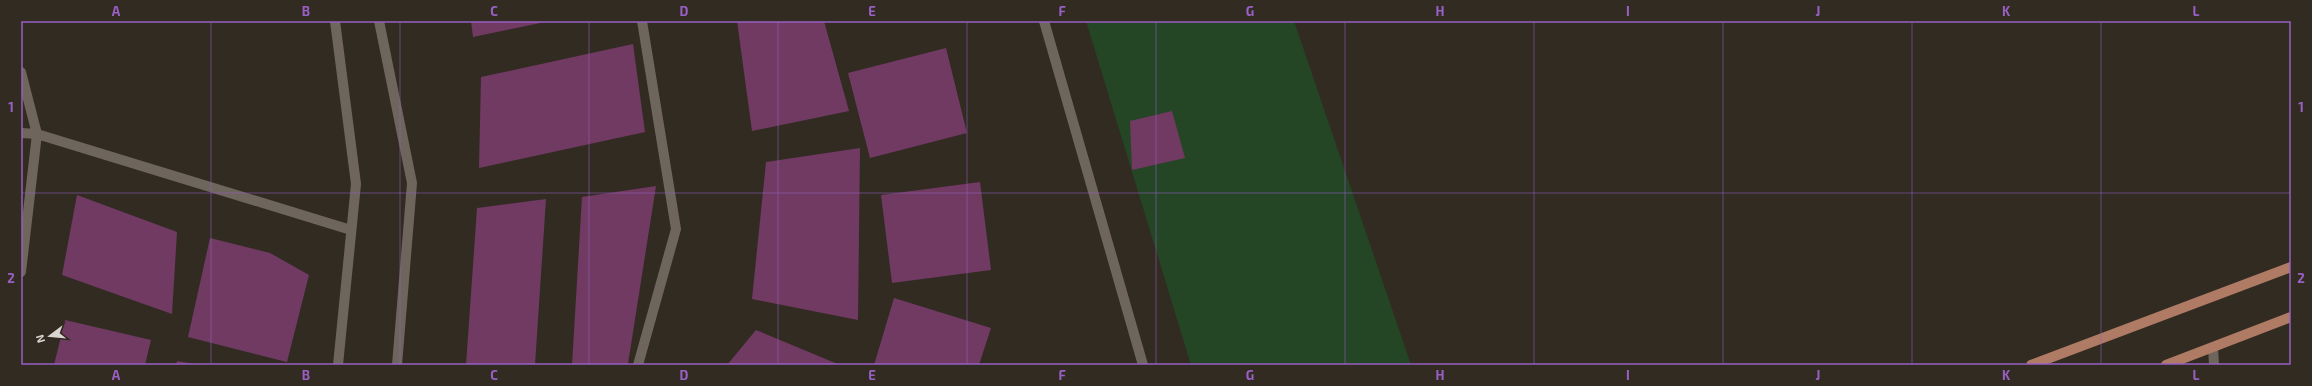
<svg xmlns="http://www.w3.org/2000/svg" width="2312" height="386" viewBox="0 0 2312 386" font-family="'Exo 2',sans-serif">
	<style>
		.green { fill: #244625 }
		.building { fill: #703a63 }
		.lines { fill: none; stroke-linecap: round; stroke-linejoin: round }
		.minor { stroke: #6e655c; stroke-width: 10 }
		.primary { stroke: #af7b64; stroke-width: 10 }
		.grid { fill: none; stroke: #985fc4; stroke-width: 1; stroke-opacity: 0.55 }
		.neatline { fill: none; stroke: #985fc4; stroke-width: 1.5 }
		.grid-label { font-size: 13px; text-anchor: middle; font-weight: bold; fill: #985fc4 }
	</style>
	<rect width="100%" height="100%" fill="#322b22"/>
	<path class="green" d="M1086,21H1294L1411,365H1191Z"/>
	<path class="building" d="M471,21H545V22L473,37Z
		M737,21H824L849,111L752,131Z
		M633,44L645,132L479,168L481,77Z
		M946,48L967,133L870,158L848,73Z
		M1172,111L1185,158L1132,170L1130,121Z
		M860,148L858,320L752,299L766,162Z
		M980,182L991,270L892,283L881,195Z
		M656,186L628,364L572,365L582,197Z
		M77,195L177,232L172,314L62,275Z
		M546,199L535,365H466L477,208Z
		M210,238L270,253L309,275L287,362L188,337Z
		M894,298L991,328L979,365H874Z
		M65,320L151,340L145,365H54Z
		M756,330L840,365H727Z
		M177,361L195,364V365H176Z"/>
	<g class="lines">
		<path class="minor" d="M335,21L356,184L338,365
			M379,21L412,183L397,365
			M1044,21L1143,365
			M21,72L37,134L21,272
			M21,133L37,134L351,230
			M2213,347L2214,365
			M638,365L676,229L642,21"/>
		<path class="primary" d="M2031,365L2291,267
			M2166,365L2291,317"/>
	</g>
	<path class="grid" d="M211,21V365M400,21V365M589,21V365M778,21V365M967,21V365M1156,21V365M1345,21V365M1534,21V365M1723,21V365M1912,21V365M2101,21V365M21,193H2291"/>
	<rect width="2312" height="386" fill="none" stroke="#322b22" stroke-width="44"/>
	<g transform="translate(50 336) rotate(254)" stroke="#322b22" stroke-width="3" paint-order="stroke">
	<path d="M0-3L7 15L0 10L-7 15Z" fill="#dbd6d1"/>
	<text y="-6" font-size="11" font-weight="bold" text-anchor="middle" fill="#dbd6d1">N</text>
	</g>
	<rect x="22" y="22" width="2268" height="342" class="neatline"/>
	<g class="grid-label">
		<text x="116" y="16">A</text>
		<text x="306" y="16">B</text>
		<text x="494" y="16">C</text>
		<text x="684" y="16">D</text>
		<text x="872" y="16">E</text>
		<text x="1062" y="16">F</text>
		<text x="1250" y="16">G</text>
		<text x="1440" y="16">H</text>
		<text x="1628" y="16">I</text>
		<text x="1818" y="16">J</text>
		<text x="2006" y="16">K</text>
		<text x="2196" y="16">L</text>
		<text x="11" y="112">1</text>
		<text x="2301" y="112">1</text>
		<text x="11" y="283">2</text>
		<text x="2301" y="283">2</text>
		<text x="116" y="380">A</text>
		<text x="306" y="380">B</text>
		<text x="494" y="380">C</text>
		<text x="684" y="380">D</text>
		<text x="872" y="380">E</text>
		<text x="1062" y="380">F</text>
		<text x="1250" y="380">G</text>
		<text x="1440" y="380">H</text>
		<text x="1628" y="380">I</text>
		<text x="1818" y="380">J</text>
		<text x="2006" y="380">K</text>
		<text x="2196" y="380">L</text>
	</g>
</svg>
